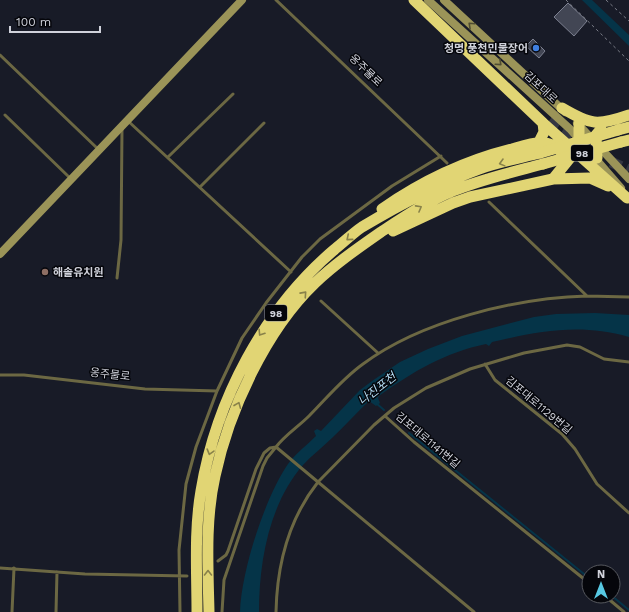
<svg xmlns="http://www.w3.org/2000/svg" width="629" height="612" viewBox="0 0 629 612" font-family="'Work Sans','Noto Sans KR',sans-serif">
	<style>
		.water { fill: #053448 }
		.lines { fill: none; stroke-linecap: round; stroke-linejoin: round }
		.stream { stroke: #053448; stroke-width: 2 }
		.building { fill: #424654; stroke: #7c8090 }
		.highway-tunnel { stroke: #343642; stroke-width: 11; stroke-dasharray: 11 5.5; stroke-linecap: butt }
		.path { stroke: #7b7e88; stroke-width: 1; stroke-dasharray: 3 3; stroke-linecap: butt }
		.lane { stroke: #6c6843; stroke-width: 3 }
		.secondary { stroke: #9b9458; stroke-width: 8 }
		.highway { stroke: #e1d574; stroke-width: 11 }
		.highway-bridge { stroke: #e1d574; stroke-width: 11 }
		.oneway { stroke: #504d32 }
		.oneway2 { stroke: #89824a }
		.shop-dot { fill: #3f7fe0; stroke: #05060b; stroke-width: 1.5 }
		.education-dot { fill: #8d6e63; stroke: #05060b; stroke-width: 1.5 }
		.labels { text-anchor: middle; stroke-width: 3; stroke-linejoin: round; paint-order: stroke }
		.shield { fill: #05060b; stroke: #93959d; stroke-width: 1 }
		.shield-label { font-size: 10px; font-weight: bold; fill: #d0d2db }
		.poi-label { font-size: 11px; font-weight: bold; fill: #d0d2db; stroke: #05060b; text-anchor: end }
		.street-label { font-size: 11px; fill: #d0d2db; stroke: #05060b }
		.water-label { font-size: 12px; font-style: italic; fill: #b5def5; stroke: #05060b }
	</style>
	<rect width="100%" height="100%" fill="#181b27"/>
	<path class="water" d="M582,0H592L629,35V46Z
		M595,313L629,315V337C580,323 540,331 492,342L489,346L486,344C446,352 412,372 379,396L378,398L380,403L376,406L369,401C356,413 345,426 332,438C323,447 312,455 303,465C269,504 259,562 259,612H240C241,572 265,497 288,464C296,453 307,445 316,436L314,431L317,429L321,431L360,390L372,381L400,362L428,349L462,336L534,317L556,314Z"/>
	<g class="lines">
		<path class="stream" d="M376,403L384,410
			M409,433L589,578
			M612,596L629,610"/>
	</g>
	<path class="building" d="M568,3L587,21L574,36L554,17Z
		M533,39L545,51L539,58L526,46Z"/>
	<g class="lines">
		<path class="highway-tunnel" d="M549,121L583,144
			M611,162L629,170"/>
		<path class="path" d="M566,0L629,61
			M606,0L629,21"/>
		<path class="lane" d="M276,0L447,163
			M0,55L98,149
			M5,115L70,178
			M128,121L291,272
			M168,157L233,94
			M200,187L264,123
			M489,202L587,296L629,297
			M117,278L121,240L122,129
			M321,301L378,353
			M485,364L495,380L562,434L575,449L597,484L629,513
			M0,375H24L145,389L217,391
			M385,416L414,442L589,583
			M218,561L226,555L228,551L256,469L264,453L270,448L276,447C285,435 298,427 309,416C327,398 342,379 363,364C421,321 515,298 587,296
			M0,568L85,574L187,576
			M605,596L624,612
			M12,612L14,568
			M56,612L57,572
			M180,612L179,550L186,484L196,447L217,391L242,338L266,303L302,257L320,239L392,186L441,156
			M222,612L224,580L263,466L267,458L276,447L318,482L374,425L394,408L426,388L470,369L524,353L567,345L580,347L604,359L629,362
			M276,612C277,564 288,520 318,482L474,612"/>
		<path class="secondary" d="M428,0L570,129L621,188
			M444,0L565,112
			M577,123L629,179
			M0,254L242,0"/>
		<path class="highway" d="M414,0L543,123L544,132L539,142
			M562,108C591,125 597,126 629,115
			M543,123L627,198
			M618,130L629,127
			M621,142L629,140
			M597,158L596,135L601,129
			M553,179L590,178L608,186
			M382,209C422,181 464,161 512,149C529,144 549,136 562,153
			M393,231L453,203L470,197L553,179L574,153L579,138V124
			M197,612C197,572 194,531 201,491C216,400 264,309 335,249C344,242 353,233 362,227C399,205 438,184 479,169C498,162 520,158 540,153
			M209,612C208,567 205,520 215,476C229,410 266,330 315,283C335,264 358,248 381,232C404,217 428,201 453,191C482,179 513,172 543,164"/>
		<path class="highway-bridge" d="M540,153L618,130
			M543,164L621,142"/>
	</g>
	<defs><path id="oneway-chevron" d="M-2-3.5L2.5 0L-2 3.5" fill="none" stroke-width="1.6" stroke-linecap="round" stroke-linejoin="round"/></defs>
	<g class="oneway">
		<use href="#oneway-chevron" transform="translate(471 25) rotate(-137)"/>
		<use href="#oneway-chevron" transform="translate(499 63) rotate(42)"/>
	</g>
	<g class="oneway2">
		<use href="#oneway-chevron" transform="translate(502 163) rotate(165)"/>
		<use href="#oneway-chevron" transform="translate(419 208) rotate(-29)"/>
		<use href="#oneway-chevron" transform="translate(349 238) rotate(140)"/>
		<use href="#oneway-chevron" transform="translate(304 294) rotate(-48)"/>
		<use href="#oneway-chevron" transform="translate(261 333) rotate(123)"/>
		<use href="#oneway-chevron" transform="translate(238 405) rotate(-68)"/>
		<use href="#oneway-chevron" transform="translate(210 452) rotate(106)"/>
		<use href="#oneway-chevron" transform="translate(208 573) rotate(-90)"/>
	</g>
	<circle class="shop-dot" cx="536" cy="48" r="4"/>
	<circle class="education-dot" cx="45" cy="272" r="4"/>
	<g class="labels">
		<g class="shield">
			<rect x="571" y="145" width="22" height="16" rx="3"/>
			<rect x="265" y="305" width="22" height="16" rx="3"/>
		</g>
		<g class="shield-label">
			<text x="582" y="157">98</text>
			<text x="276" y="317">98</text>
		</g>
		<g class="poi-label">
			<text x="528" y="52">청명 풍천민물장어</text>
			<text x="53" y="276" text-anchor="start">해솔유치원</text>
		</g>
		<g class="street-label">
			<text transform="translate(366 70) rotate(44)" y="4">옹주물로</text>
			<text transform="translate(541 87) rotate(43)" y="4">김포대로</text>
			<text transform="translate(110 374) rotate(6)" y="4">옹주물로</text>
			<text transform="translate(539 405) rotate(40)" y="4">김포대로1129번길</text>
			<text transform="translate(428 440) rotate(40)" y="4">김포대로1141번길</text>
		</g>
		<g class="water-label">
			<text transform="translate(377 389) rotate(-38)" y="4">나진포천</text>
		</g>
	</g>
	<g transform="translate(601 584)"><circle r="19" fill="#05060b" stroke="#56585e"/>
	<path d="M0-3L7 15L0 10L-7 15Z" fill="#57c9e3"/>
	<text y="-6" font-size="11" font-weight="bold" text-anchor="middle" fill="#d0d2db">N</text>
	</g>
	<path d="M10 26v6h90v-6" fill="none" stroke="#d0d2db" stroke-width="2"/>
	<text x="16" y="26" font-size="12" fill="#d0d2db" stroke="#05060b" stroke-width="3" paint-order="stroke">100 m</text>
</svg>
